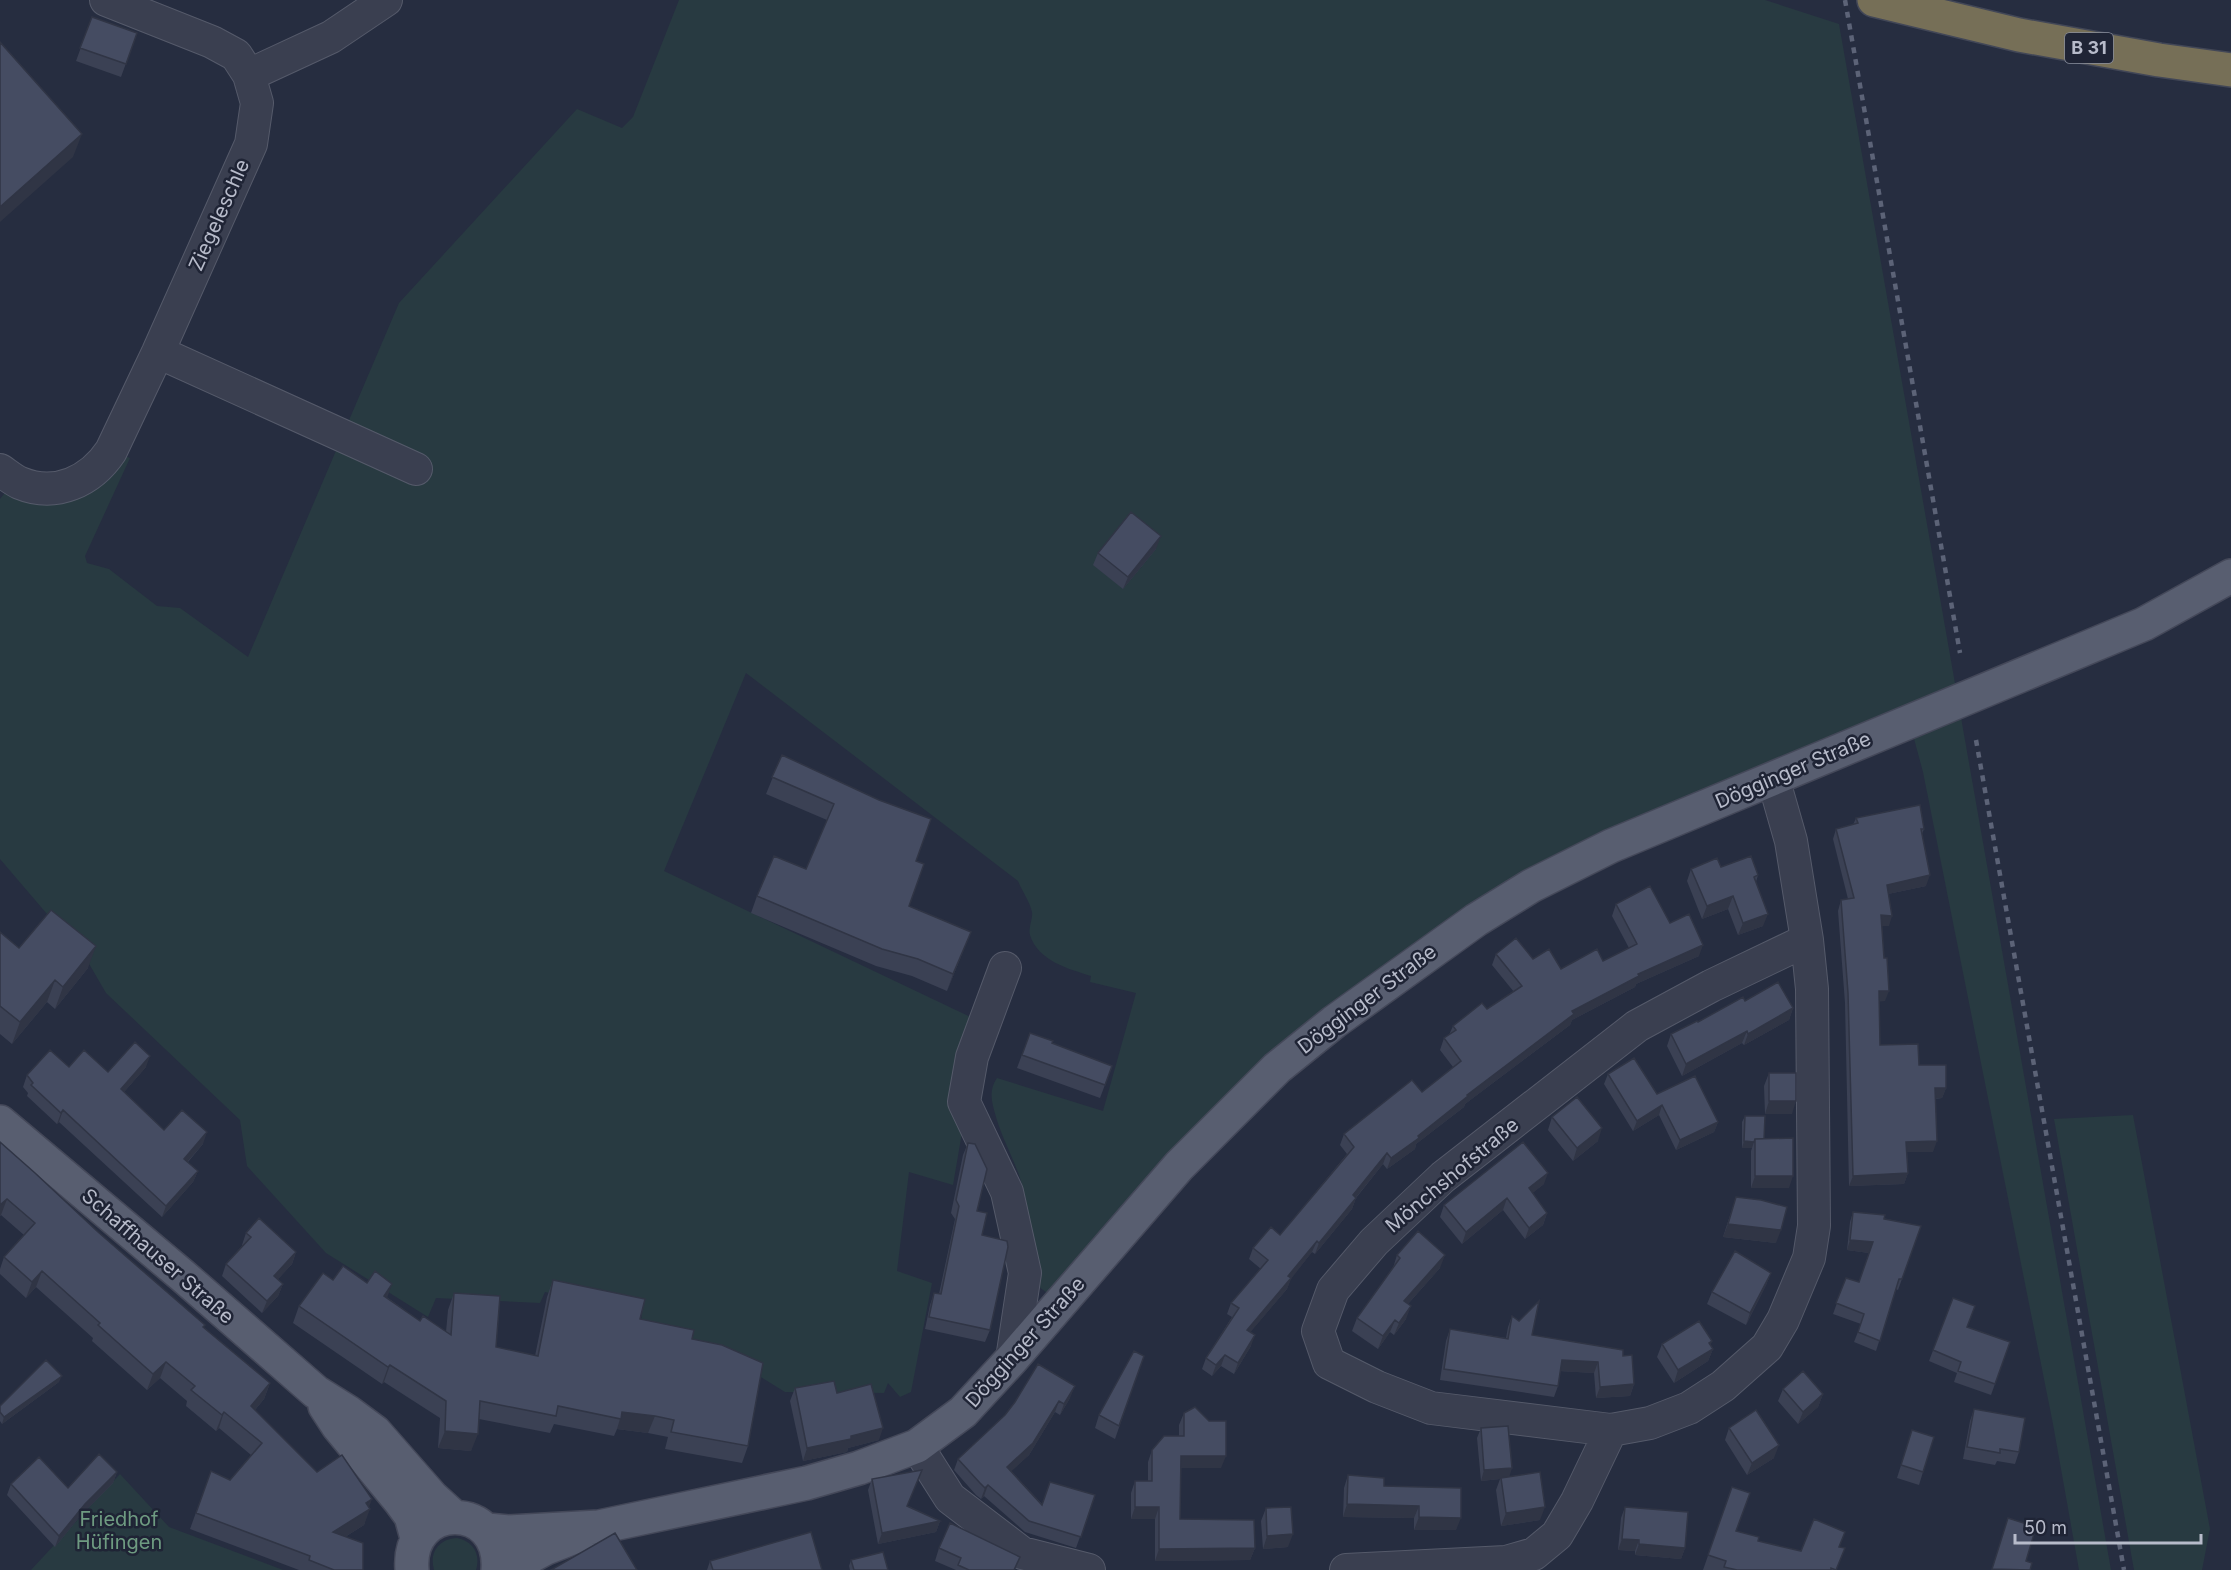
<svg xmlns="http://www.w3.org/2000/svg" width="2231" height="1570" viewBox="0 0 2231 1570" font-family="Inter,sans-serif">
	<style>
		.green { fill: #283a41 }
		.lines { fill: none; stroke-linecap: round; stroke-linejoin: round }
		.minor-casing { stroke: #555a6a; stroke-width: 34 }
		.major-casing { stroke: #444859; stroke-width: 36 }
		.highway-casing { stroke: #424757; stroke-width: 36 }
		.minor { stroke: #3a3f50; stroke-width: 32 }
		.major { stroke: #585e70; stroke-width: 33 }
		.highway { stroke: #766f57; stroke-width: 33 }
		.rail { stroke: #5c6377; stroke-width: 4.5; stroke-dasharray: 6 6; stroke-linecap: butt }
		.wall { fill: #3b4154 }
		.shaded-wall { fill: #303545 }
		.building { fill: #454c62; stroke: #303545; stroke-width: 1.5 }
		.labels { text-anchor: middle; stroke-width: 5; stroke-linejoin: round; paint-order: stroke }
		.shield { fill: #1f2435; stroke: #898e9d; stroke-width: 1.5 }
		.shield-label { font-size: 18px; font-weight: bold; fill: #b7bbca }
		.street-label { font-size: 20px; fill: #b7bbca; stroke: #1f2435 }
		.park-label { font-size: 20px; fill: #6e9b81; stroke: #1f2435 }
	</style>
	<rect width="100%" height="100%" fill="#262d40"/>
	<path class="green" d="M679,0H1765L1839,24L2111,1570H2079L2053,1424L1923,772L1906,709L1528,875L1460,911L1405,952L1050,1295L1035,1284C1031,1249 1031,1211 1020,1178C1013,1157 1002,1138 996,1117C992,1103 988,1091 997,1078L1103,1111L1136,993L1090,982L1091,976C1069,969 1038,961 1030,935C1028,928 1033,919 1032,912C1030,902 1022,891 1018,881L746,673L664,871L981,1022L953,1185L909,1172L897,1271L932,1283L911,1392L900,1397L888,1383L884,1393L785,1392L702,1341L640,1329L642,1313L545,1292L540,1303L436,1298L428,1317L326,1253L247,1166L240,1120L106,993L88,962L0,859V499L4,494L21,483L46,489L111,451L130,458L85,556L87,563L109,569L157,606L180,608L248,657L399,303L577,109L622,128L633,117Z
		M2133,1115L2210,1529L2202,1570H2134L2054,1119Z
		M120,1474L169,1527L283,1570H31Z
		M457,1538C473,1541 481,1554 476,1570H434C429,1552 439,1539 457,1538Z"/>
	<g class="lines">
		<defs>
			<path id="minor" d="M249,75L331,37L386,0
				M158,352L416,469
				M0,470C6,474 13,480 20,483C56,498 91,481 111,451L158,352L251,144L257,103L249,75L236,55L212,42L106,0
				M1771,779L1777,792L1791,841L1807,940L1812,989L1814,1226L1809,1258L1783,1320L1767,1347L1723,1386L1689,1408L1650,1423L1611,1430L1431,1408L1377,1387L1329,1363L1318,1331L1333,1290L1374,1242L1443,1177L1637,1026L1711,986L1807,940
				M1005,968L972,1057L964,1102L1007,1192L1025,1273L1012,1359
				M917,1446L950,1498L1022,1553L1089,1570
				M1346,1570L1506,1562L1534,1554L1557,1535L1577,1501L1611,1430"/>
			<path id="major" d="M0,1122L183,1276L316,1392L348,1412L375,1432L432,1497L454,1517
				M325,1406L338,1426L400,1501L411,1516L417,1538
				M487,1530L509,1532L599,1527L807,1483L859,1468L917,1446L963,1412L1012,1359L1179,1166L1277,1068L1334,1022L1476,920L1531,886L1611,846L2144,624L2231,576
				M412,1570C406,1501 503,1499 498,1570
				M505,1570L546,1548L582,1534"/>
			<path id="highway" d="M1874,0L2019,35L2159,60L2231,70"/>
		</defs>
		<use href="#minor" class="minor-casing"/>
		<use href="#major" class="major-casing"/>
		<use href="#highway" class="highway-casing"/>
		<use href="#minor" class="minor"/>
		<use href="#major" class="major"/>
		<use href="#highway" class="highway"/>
		<path class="rail" d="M1845,0L1960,653
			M1976,740L2124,1570"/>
	</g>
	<path class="wall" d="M92,17L137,33L121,77L76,61Z
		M1156,549L1123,589L1093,565L1098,553Z
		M782,755L916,861L909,906L964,949L947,991L912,976L876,966L751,913L757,896L806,869L827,820L766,794Z
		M1856,818L1924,829L1922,834L1926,886L1888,894L1889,926H1882L1885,1001H1879L1880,1045L1919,1065L1946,1088L1942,1098L1936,1099L1933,1152H1907L1908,1173L1904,1184L1849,1186L1845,1003L1838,911L1841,900L1848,899L1833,839L1836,829L1853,825Z
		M1721,867L1758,875L1756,882L1763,926L1738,935L1728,909L1702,919L1687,881L1691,869Z
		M1616,904L1670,923L1699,956L1636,984L1635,987L1572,1020L1570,1025L1465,1104L1464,1107L1416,1144L1415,1149L1387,1169L1383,1164L1356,1198L1352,1209L1315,1254L1312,1252L1291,1278L1287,1289L1250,1332L1251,1346L1234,1374L1221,1366L1212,1376L1202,1369L1206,1358L1232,1317L1227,1314L1231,1303L1261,1269L1249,1259L1253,1248L1280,1235L1347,1154L1340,1145L1344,1134L1422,1092L1453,1067L1440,1050L1444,1038L1449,1035L1453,1026L1487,1009L1514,992L1492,965L1496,954L1533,959L1561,969L1603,961L1629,948L1612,916Z
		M0,932L19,948L88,968L55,1009L47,1002L12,1044L0,1034Z
		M1745,1001L1793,1008L1789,1020L1744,1045L1742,1043L1682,1076L1667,1046L1671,1034Z
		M1030,1033L1052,1043L1112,1066L1100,1098L1017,1068Z
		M69,1067L108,1072L146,1067L124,1092L164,1130L203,1144L188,1162L198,1171L193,1182L162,1217L59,1122L57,1124L27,1096L28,1093L23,1087L27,1075Z
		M1769,1073L1792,1114H1765L1764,1086Z
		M1608,1074L1657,1094L1718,1122L1714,1132L1676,1150L1659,1115L1633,1131L1604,1084Z
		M1745,1116L1764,1139L1789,1188H1751V1151L1752,1148H1742V1122Z
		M1552,1117L1598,1141L1573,1161L1548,1130Z
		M0,1142L98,1232L204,1328L270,1383L264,1399L255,1410L317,1472L369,1507L364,1525L345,1537L363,1570H299L190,1529L211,1471L230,1480L251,1455L219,1428L216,1431L186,1406L187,1401L160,1378L147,1390L92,1341L93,1338L36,1287L26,1298L0,1274V1269L4,1257L24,1235L1,1215L0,1216Z
		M968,1143L977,1211L982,1235L990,1330L985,1342L925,1329L930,1305L934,1293L939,1294L955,1219L951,1213L963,1155Z
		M1544,1184L1532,1193L1547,1213L1543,1225L1525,1239L1503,1210L1462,1244L1440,1217L1444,1205Z
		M1736,1197L1776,1243L1723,1237Z
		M1853,1212L1921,1226L1898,1290L1896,1289L1876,1351L1854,1342L1861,1324L1833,1314L1846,1278L1859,1282L1869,1253L1847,1250L1850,1222Z
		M246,1233L296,1252L292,1264L278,1279L283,1284L278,1296L262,1313L222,1276L226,1264L243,1245H242Z
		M1397,1255L1440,1268L1408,1304L1406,1319L1394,1335L1390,1332L1378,1349L1352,1331L1357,1318L1393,1268Z
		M1771,1273L1766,1285L1746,1325L1707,1304L1712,1292Z
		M333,1280L367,1283L420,1321L446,1332L448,1310L454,1293L496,1347L535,1356L547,1297L553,1280L640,1319L692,1339L748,1446L742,1463L665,1449L668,1437L648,1433L617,1429L614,1436L554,1424L550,1433L479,1419L471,1451L438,1448L440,1418L384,1382L382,1384L293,1323L299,1306Z
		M1953,1298L1967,1327L2010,1342L1991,1395L1954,1382L1957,1373L1929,1361Z
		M1512,1316L1532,1335L1623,1356L1634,1384L1630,1396L1596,1398L1594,1373L1560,1371L1558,1386L1554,1397L1440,1380L1446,1341L1450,1329L1506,1338L1508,1327Z
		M1712,1341L1710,1345L1713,1349L1708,1361L1674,1383L1657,1357L1662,1344Z
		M1144,1356L1115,1439L1095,1428L1099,1415Z
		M59,1382L2,1424L0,1421V1406Z
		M795,1388L837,1393L879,1440L848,1448L847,1452L803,1461L790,1401Z
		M1783,1389L1823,1394L1818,1407L1798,1424L1778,1401Z
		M1070,1398L1060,1415L1055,1412L1029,1455L1011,1471L1042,1504L1095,1495L1076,1548L1025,1532L984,1496L981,1499L976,1495L954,1470L958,1459L1005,1415Z
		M1974,1409L2019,1452L2015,1464L1997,1461L1995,1465L1963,1459L1970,1421Z
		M1184,1413L1221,1468H1181L1180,1519L1255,1548L1250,1560L1155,1561V1519H1131V1493L1135,1481H1148V1462L1152,1450L1179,1436V1425Z
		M1481,1428L1509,1476L1540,1520L1501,1526L1496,1490L1500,1479L1481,1481L1477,1438Z
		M1729,1428L1774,1458L1747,1475L1725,1440Z
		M1912,1430L1923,1472L1919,1485L1897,1478Z
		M117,1472L113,1483L81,1515L55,1547L7,1495L11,1484L68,1488Z
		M1348,1475L1384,1486L1461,1488L1456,1530H1414V1518L1343,1517L1344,1488Z
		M872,1479L908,1506L940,1521L936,1532L878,1544L868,1490Z
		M1732,1487L1736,1531L1758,1541L1801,1551L1839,1547L1837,1570H1703Z
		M1625,1507L1685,1548L1681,1559L1635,1555V1551L1618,1550L1621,1518Z
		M1266,1508L1288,1547L1263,1549L1261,1521Z
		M939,1548L1020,1557L1015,1570H956L935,1561Z
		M851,1560L888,1570H850L849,1566Z
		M710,1561L822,1570H707Z"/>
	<path class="shaded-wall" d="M82,134L73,157L0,222V207Z
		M1161,536L1156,549L1123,589L1128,577Z
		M1930,875L1926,886L1883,895L1887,885Z
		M1733,896L1728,909L1702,919L1707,906Z
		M1768,914L1763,926L1738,935L1743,923Z
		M1881,915L1892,916L1889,926H1877Z
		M971,932L964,949L947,991L953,974Z
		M1703,945L1699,956L1636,984L1635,987L1572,1020L1570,1025L1465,1104L1464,1107L1416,1144L1415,1149L1387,1169L1391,1158L1467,1095L1572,1011L1638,974Z
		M96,946L88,968L55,1009L63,987Z
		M55,980L47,1002L12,1044L20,1022Z
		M1879,991H1889L1885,1001L1875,1002Z
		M1793,1008L1789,1020L1744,1045L1748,1034Z
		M1747,1031L1742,1043L1682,1076L1686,1064Z
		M150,1056L146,1067L117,1100L121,1089Z
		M1935,1088H1946L1942,1098L1932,1099Z
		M1769,1101H1796L1792,1114H1765Z
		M1662,1105L1659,1115L1633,1131L1637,1121Z
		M63,1110L59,1122L57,1124L61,1113Z
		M1718,1122L1714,1132L1676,1150L1680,1140Z
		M1602,1128L1598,1141L1573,1161L1577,1148Z
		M207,1132L203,1144L180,1170L184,1159Z
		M1744,1141L1754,1142L1752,1148H1742Z
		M1937,1141L1933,1152H1903L1906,1142Z
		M1387,1153L1383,1164L1349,1206L1353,1195Z
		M198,1171L193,1182L162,1217L166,1206Z
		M1548,1173L1544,1184L1524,1200L1529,1188Z
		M1908,1173L1904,1184L1849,1186L1853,1176Z
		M1755,1176H1793L1789,1188H1751Z
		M1356,1198L1352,1209L1315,1254L1319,1243Z
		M1507,1198L1503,1210L1462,1244L1466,1232Z
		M7,1199L1,1215L0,1216V1205Z
		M1547,1213L1543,1225L1525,1239L1529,1228Z
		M1728,1224L1781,1230L1776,1243L1723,1237Z
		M1850,1240L1873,1242L1869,1253L1847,1250Z
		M1317,1241L1312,1252L1291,1279L1287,1289L1243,1341L1247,1330L1288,1276Z
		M296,1252L292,1264L270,1288L274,1276Z
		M1445,1255L1440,1268L1399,1314L1404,1301Z
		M42,1271L36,1287L26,1298L32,1282Z
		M1771,1273L1766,1285L1746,1325L1750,1313Z
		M283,1284L278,1296L262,1313L267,1301Z
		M392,1284L386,1301L384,1296Z
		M1411,1306L1406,1319L1394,1335L1399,1323Z
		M1395,1320L1390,1332L1378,1349L1383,1336Z
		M1255,1335L1251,1346L1234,1374L1238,1363Z
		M1712,1341L1708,1351L1713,1349L1708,1361L1674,1383L1678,1370Z
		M1225,1355L1221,1366L1212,1376L1216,1365Z
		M1562,1360L1598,1362L1594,1373L1558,1371Z
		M166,1362L160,1378L147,1390L153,1374Z
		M390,1365L384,1382L382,1384L388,1367Z
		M62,1376L59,1382L2,1424L4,1417Z
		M270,1383L264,1399L245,1422L251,1406Z
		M1634,1384L1630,1396L1596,1398L1600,1387Z
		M1075,1386L1070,1398L1060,1415L1064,1404Z
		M1823,1394L1818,1407L1798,1424L1803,1412Z
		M1059,1401L1055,1412L1029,1455L1003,1479L1007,1467Z
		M224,1412L219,1428L216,1431L222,1415Z
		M622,1412L655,1416L648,1433L617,1429Z
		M883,1428L879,1440L848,1448L847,1452L803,1461L807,1448Z
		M445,1431L478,1434L471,1451L438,1448Z
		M1779,1445L1774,1458L1747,1475L1752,1463Z
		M1181,1456H1226L1221,1468H1176Z
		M1512,1468L1509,1478L1481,1481L1484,1470Z
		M117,1472L113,1483L81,1515L55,1547L59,1536L85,1504Z
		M988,1485L984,1496L981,1499L985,1488Z
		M372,1499L368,1510L370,1509L364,1525L327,1548L333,1532Z
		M1347,1504L1419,1506L1414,1518L1343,1517Z
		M1135,1507H1159L1155,1519H1131Z
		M1545,1507L1540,1520L1501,1526L1506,1513Z
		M1419,1517L1461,1518L1456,1530H1414Z
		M940,1521L936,1532L878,1544L882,1533Z
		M1293,1534L1288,1547L1263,1549L1267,1536Z
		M1622,1539L1639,1540L1635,1551L1618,1550Z
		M1639,1544L1685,1548L1681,1559L1635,1555Z
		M1255,1548L1250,1560L1155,1561L1159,1549Z"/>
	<path class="building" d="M92,17L137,33L126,64L80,48Z
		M0,42L82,134L0,207Z
		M1131,512L1161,536L1128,577L1098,553Z
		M782,755L879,800L931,819L916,861L924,864L909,906L971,932L953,974L918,959L882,949L757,896L774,856L806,869L834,804L772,777Z
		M1920,805L1924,829H1921L1930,875L1887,885L1892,916L1881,915L1884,958H1887L1889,991H1879L1880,1045L1918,1044L1919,1065H1946V1088H1935L1937,1141L1906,1142L1908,1173L1853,1176L1848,993L1841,900L1854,898L1836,829L1858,823L1856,818Z
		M1751,856L1758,875L1754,877L1768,914L1743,923L1733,896L1707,906L1691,869L1717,858L1721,867Z
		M1650,886L1670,923L1689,914L1703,945L1638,974L1639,976L1572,1011L1574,1014L1467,1095L1468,1096L1418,1136L1419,1138L1391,1158L1387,1153L1353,1195L1356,1198L1319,1243L1317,1241L1288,1276L1291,1278L1247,1330L1255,1335L1238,1363L1225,1355L1216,1365L1206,1358L1239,1308L1231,1303L1268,1260L1253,1248L1271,1227L1280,1235L1354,1147L1344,1134L1412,1080L1422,1092L1461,1061L1444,1038L1456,1030L1453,1026L1482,1003L1487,1009L1522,986L1496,954L1516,938L1533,959L1549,949L1561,969L1597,949L1603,961L1637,944L1616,904Z
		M51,910L96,946L63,987L55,980L20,1022L0,1006V932L19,948Z
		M1778,982L1793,1008L1748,1034L1747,1031L1686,1064L1671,1034L1697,1021L1698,1022L1743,997L1745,1001Z
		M1030,1033L1053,1041L1052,1043L1112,1066L1105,1085L1022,1055Z
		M135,1042L150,1056L121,1089L164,1130L182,1110L207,1132L184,1159L198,1171L166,1206L63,1110L61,1113L31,1085L33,1083L27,1075L50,1050L69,1067L84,1050L108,1072Z
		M1634,1058L1657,1094L1695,1076L1718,1122L1680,1140L1662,1105L1637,1121L1608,1074Z
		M1769,1073H1796V1101H1769Z
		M1577,1097L1602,1128L1577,1148L1552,1117Z
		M1745,1116H1765L1764,1139H1755L1754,1142L1744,1141Z
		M1793,1138V1176H1755V1139Z
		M0,1142L35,1173L98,1232L205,1325L203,1327L270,1383L251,1406L317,1472L342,1455L372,1499L366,1503L370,1509L333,1532L363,1543V1570H334L309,1560L310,1556L196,1513L211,1471L230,1480L262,1443L224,1412L222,1415L191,1390L195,1386L166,1362L153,1374L98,1325L100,1323L42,1271L32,1282L4,1257L35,1223L7,1199L0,1205Z
		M1523,1142L1548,1173L1529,1188L1547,1213L1529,1228L1507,1198L1466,1232L1444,1205Z
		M968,1143L975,1144L987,1169L977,1211L987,1213L982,1235L1007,1241L1008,1247L990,1330L929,1317L934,1293L941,1294L959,1206L956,1200Z
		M1736,1197L1761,1200L1787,1207L1781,1230L1728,1224Z
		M1853,1212L1885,1215L1884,1219L1921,1226L1902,1279H1899L1880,1341L1858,1332L1864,1314L1836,1303L1846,1278L1859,1282L1873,1242L1850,1240Z
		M259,1218L296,1252L274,1276L283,1284L267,1301L226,1264L251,1237L246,1233Z
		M1418,1231L1445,1255L1404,1301L1411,1306L1399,1323L1395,1320L1383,1336L1357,1318L1400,1258L1397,1255Z
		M1735,1251L1771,1273L1750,1313L1712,1292Z
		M343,1266L367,1283L375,1271L392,1284L384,1296L420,1321L423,1316L451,1335L454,1293L500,1296L496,1347L538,1356L553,1280L645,1299L640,1319L694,1330L692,1339L722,1345L763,1363L748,1446L671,1432L674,1420L655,1416L622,1412L621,1419L558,1406L556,1416L480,1401L478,1434L445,1431L446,1401L390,1365L388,1367L299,1306L323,1273L333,1280Z
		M1953,1298L1975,1306L1967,1327L2010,1342L1995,1384L1958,1371L1961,1362L1933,1350Z
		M1539,1301L1532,1335L1623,1350V1356L1632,1355L1634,1384L1600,1387L1598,1362L1562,1360L1558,1386L1444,1369L1450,1329L1508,1339L1512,1316L1519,1321Z
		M1699,1321L1712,1341L1709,1343L1713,1349L1678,1370L1662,1344Z
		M1134,1351L1144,1356L1119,1426L1099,1415Z
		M46,1360L62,1376L4,1417L0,1412V1406Z
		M1038,1364L1075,1386L1064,1404L1059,1401L1033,1443L1007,1467L1042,1505L1050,1482L1095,1495L1081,1537L1029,1521L988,1485L985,1488L980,1483L958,1459L1005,1415L1015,1402Z
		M1803,1371L1823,1394L1803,1412L1783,1389Z
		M834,1381L837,1393L871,1384L883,1428L851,1436V1439L807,1448L795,1388Z
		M1195,1407L1209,1421H1226V1456H1181L1180,1519L1254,1520L1255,1548L1159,1549V1507H1135V1481H1152V1450L1164,1436H1184V1413Z
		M1974,1409L2025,1418L2019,1452L2000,1449V1453L1967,1447Z
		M1756,1410L1779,1445L1752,1463L1729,1428Z
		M1508,1426L1512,1468L1484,1470L1481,1428Z
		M1912,1430L1934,1437L1923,1472L1901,1465Z
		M99,1454L117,1472L85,1504L59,1536L11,1484L39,1457L68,1488Z
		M922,1470L907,1506L940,1521L882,1533L872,1479Z
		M1540,1472L1545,1507L1506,1513L1501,1478Z
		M1348,1475L1384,1478V1486L1461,1488V1518L1419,1517V1506L1347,1504Z
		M1732,1487L1750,1493L1736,1531L1759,1537L1758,1541L1801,1551L1814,1519L1845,1532L1839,1547L1845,1548L1836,1570L1831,1568V1570H1737L1724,1567L1726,1561L1708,1555Z
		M1291,1507L1293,1534L1267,1536L1266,1508Z
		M1625,1507L1688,1512L1685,1548L1639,1544V1540L1622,1539Z
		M2008,1518L2036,1527L2026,1561L2032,1563L2030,1570L1992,1569Z
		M950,1523L1020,1557L1014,1570H969L958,1565L961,1558L939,1548Z
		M811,1532L822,1570H713L710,1561Z
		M615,1533L637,1570H551Z
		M883,1552L888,1570H854L851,1560Z"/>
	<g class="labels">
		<rect class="shield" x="2065" y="33" width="48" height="30" rx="4.5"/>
		<g class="shield-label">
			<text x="2089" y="54">B 31</text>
		</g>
		<g class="street-label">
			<text transform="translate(219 215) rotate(-66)" y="7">Ziegeleschle</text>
			<text transform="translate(1793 770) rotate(-23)" y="7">Dögginger Straße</text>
			<text transform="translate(1367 999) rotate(-37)" y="7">Dögginger Straße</text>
			<text transform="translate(1452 1175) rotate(-40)" y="7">Mönchshofstraße</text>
			<text transform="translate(158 1256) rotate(41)" y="7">Schaffhauser Straße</text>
			<text transform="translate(1025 1342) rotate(-48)" y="7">Dögginger Straße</text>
		</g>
		<g class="park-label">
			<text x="119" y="1526">Friedhof<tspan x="119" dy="23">Hüfingen</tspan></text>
		</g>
	</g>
	<path d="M2015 1534v9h186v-9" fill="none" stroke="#b7bbca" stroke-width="3"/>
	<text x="2024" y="1534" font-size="18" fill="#b7bbca" stroke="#1f2435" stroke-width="4.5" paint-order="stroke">50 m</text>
</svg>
